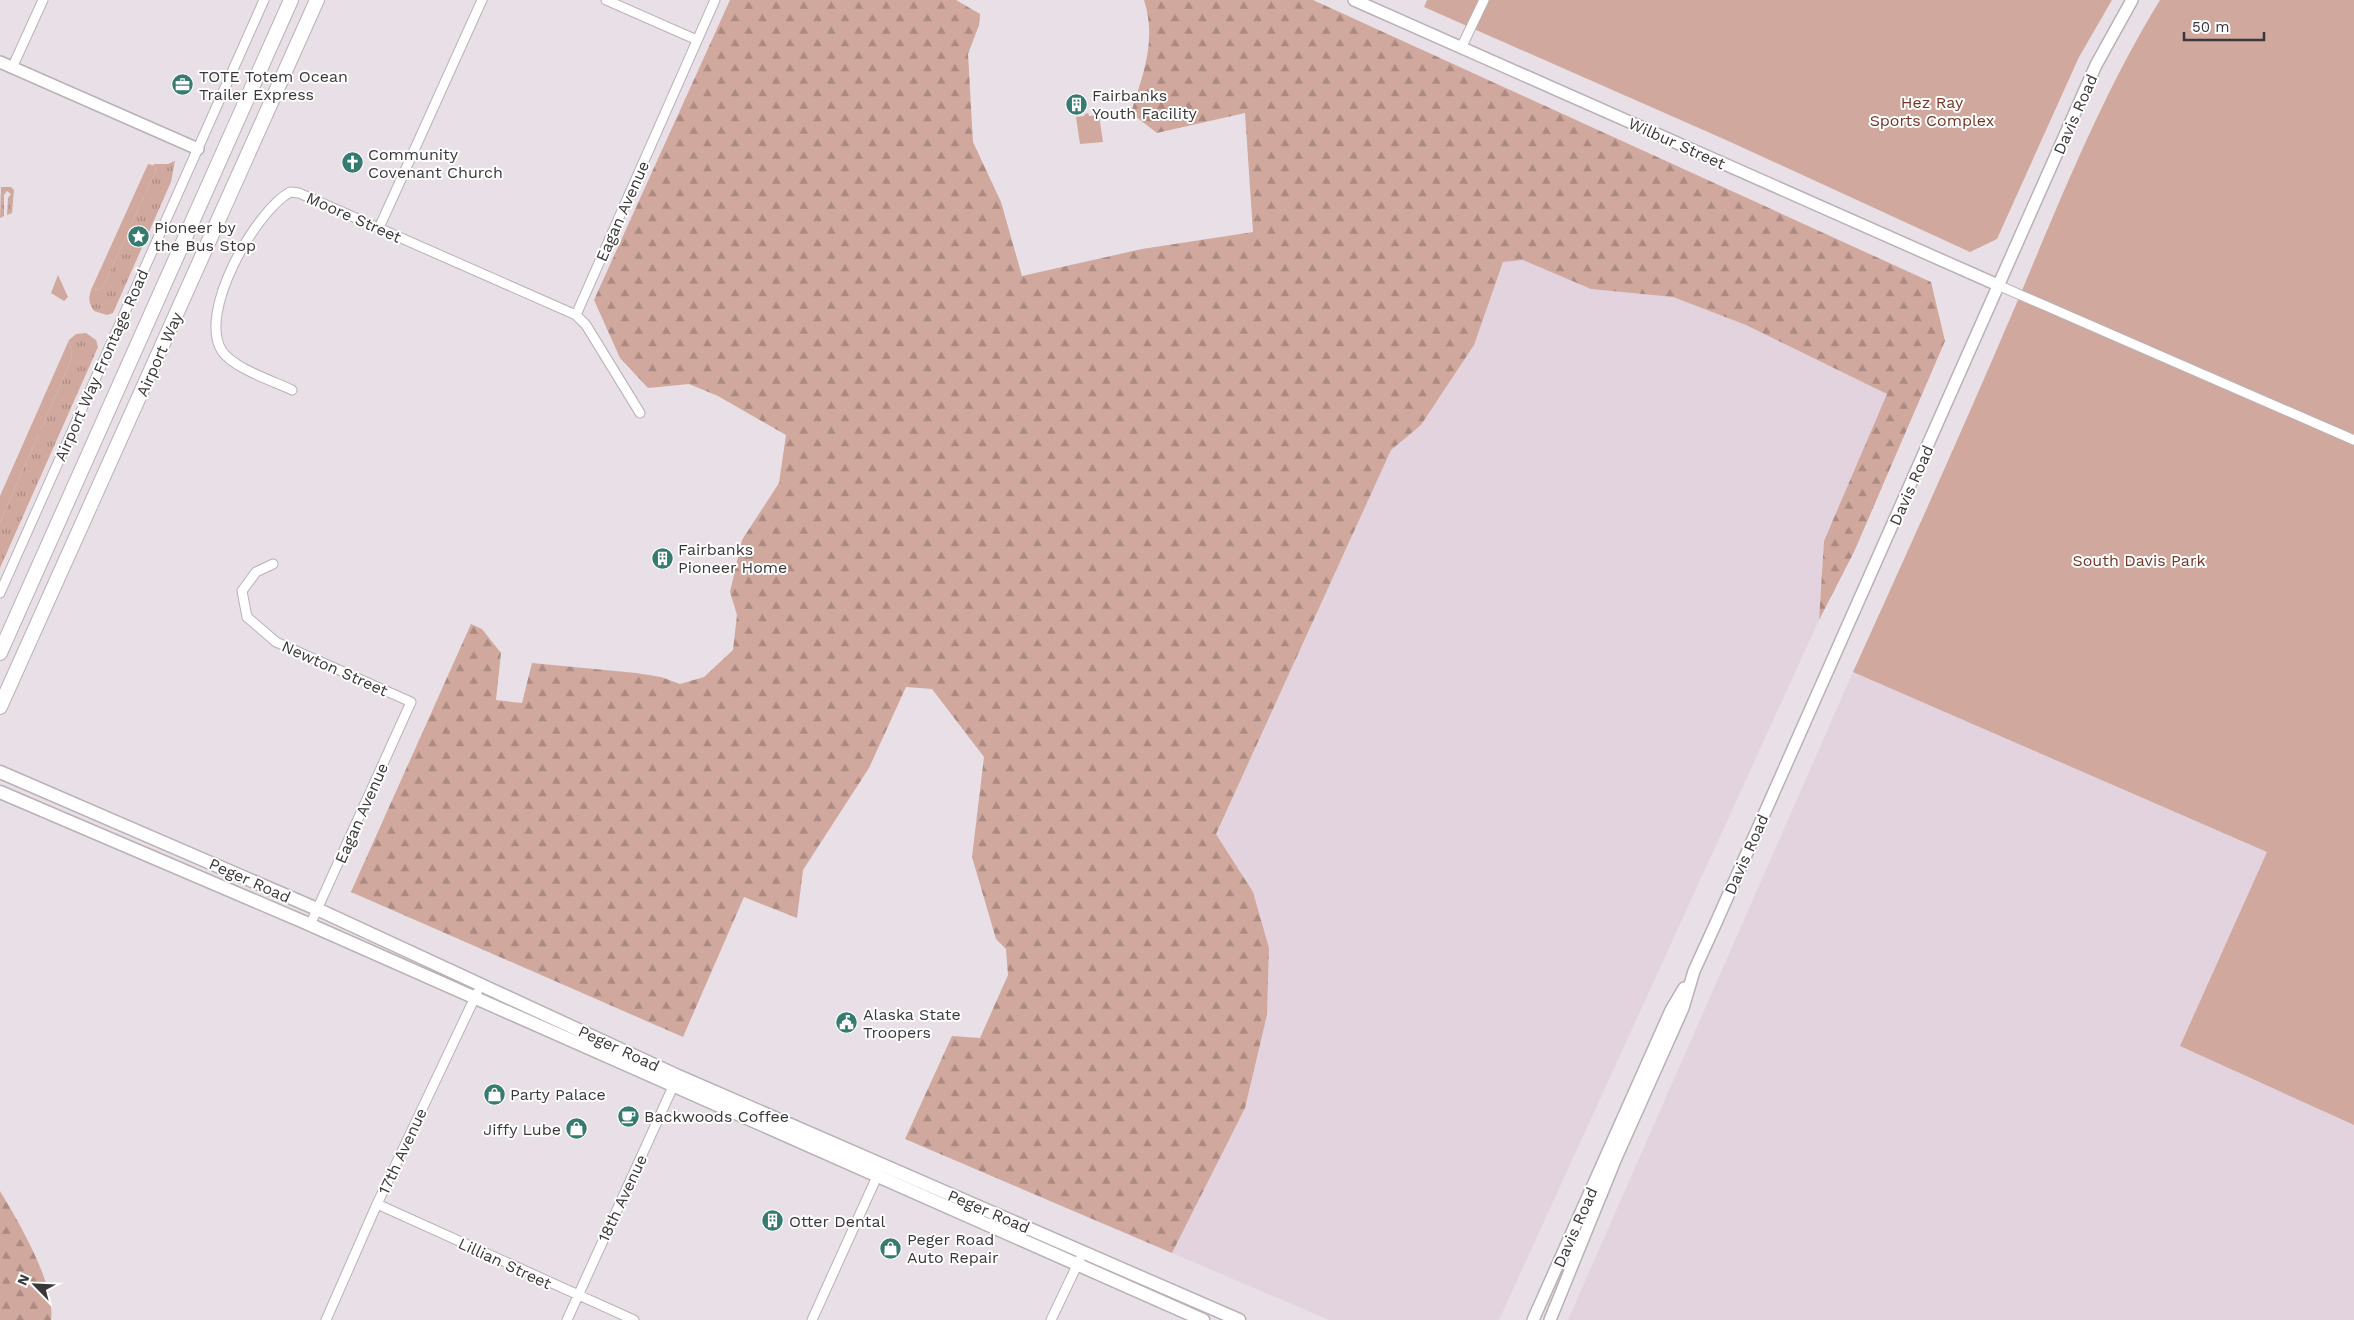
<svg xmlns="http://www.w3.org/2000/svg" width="2354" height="1320" viewBox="0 0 2354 1320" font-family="'Work Sans',sans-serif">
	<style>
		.built { fill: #e2d3de }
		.grass { fill: url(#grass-tufts) }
		.forest { fill: url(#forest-firs) }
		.green { fill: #d1a89d }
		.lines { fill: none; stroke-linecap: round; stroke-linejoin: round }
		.minor-casing { stroke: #b9b1b7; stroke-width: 11 }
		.tertiary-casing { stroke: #b9b1b7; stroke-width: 14 }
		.secondary-casing { stroke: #b9b1b7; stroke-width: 15 }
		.primary-casing { stroke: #b9b1b7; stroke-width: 16 }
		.minor { stroke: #fff; stroke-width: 9 }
		.tertiary { stroke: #fff; stroke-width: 11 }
		.secondary { stroke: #fff; stroke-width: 12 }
		.primary { stroke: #fff; stroke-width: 14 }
		.labels { text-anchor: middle; stroke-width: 4; stroke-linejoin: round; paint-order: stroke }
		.poi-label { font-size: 16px; fill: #3a3739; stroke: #fff; text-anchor: start }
		.park-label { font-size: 16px; fill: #743425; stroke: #fff }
		.street-label { font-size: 16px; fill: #3a3739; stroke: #fff }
	</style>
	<defs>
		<pattern id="grass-tufts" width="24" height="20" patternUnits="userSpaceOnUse" patternTransform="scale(1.25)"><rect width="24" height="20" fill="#d1a89d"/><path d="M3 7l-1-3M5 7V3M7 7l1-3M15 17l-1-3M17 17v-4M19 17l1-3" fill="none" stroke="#ab8a81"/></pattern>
		<pattern id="forest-firs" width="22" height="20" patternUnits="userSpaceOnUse" patternTransform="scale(1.25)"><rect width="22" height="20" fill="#d1a89d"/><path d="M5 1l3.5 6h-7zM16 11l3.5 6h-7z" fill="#ab8a81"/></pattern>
	</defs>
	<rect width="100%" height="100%" fill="#e8e0e6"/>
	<path class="built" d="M1523,260L1591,289L1673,297L1746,325L1887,394L1824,541L1819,620L1499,1320H1329L1172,1253L1245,1108L1267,1015L1269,948L1253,892L1216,834L1391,449L1421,425L1474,345L1503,262Z
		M1853,672L2267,852L2181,1046L2354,1125V1320H1568Z"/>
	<path class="grass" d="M175,161L171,182L113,313L107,315L94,311C89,304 88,299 91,290L101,289L104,285L155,172L156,168L153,164H168Z
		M1,187H11L14,190L12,213L7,215L8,198L11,194L7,191L4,195V216L0,218Z
		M86,333L96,340L98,347L0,568V522L70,363L72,355L69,340L76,334Z"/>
	<path class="forest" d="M730,0H956L980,14L979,25L968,54L973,142L1001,202L1022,276L1142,249L1253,232L1245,113L1157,133L1131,113C1143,74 1157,41 1144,0H1313L1931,282L1945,341L1854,552L1819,620L1824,541L1887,394L1746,325L1673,297L1591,289L1523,260L1503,262L1474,345L1421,425L1391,450L1216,834L1253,892L1269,948L1267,1015L1245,1108L1172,1253L905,1139L952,1036L980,1038L1008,975L1006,949L996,939L972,857L984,757L932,689L906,687L869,768L803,870L797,918L744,897L683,1037L351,892L471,624L482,629L501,653L496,700L522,703L532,663L636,673L661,677L680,684L704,677L733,650L737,615L730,592L742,540L779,483L786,435L718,396L689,384L648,388L620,358L594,300Z
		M0,1191C18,1221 56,1284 51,1320H0Z"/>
	<path class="green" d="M1427,0H2112L2079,57L1997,239L1970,252L1726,140L1424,7Z
		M2160,0H2354V1125L2180,1046L2267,852L1853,672C1908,551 1963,429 2015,307C2059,203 2101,96 2160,0Z
		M1088,113L1089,116L1099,115L1103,142L1080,144L1076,117L1084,116L1085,114Z
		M148,164L156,166L155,172L104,285L101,289L91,290Z
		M58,275L68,297L64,301L51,293Z
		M69,340L72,355L70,363L0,522V496Z"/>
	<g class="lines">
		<defs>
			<path id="minor" d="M606,0L697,40
				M1461,48L1484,0
				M12,68L43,0
				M379,228L482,0
				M2000,286L2354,440
				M292,390C273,381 233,368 222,351C197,313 255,212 290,192L299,193L576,315
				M640,413L586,325L576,315L715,0
				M273,564L256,572L242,591L247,617L276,642L411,702L310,925
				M0,593L264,0
				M377,1204L634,1320
				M326,1320L377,1204L477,993
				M567,1320L676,1080
				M812,1320L879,1172
				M1051,1320L1080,1259"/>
			<path id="tertiary" d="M1354,0L2000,286
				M0,62L198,149
				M1533,1320L1671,1010L1684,988
				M1550,1320L1616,1158L1683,1008L1694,971L1715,925L2096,65L2132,0"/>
			<path id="secondary" d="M0,772L317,909L678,1076L1239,1320
				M0,792L304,922L1203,1320"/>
			<path id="primary" d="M0,653L291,0
				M0,707L317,0"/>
		</defs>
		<use href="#minor" class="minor-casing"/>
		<use href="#tertiary" class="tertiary-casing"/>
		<use href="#secondary" class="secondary-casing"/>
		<use href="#primary" class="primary-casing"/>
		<use href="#minor" class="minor"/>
		<use href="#tertiary" class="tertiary"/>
		<use href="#secondary" class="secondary"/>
		<use href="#primary" class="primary"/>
	</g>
	<defs>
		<symbol id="office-disc" viewBox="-11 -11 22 22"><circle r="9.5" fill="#357b70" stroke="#fff"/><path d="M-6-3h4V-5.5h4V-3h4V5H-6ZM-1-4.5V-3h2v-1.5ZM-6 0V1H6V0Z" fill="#fff"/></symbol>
		<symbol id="building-disc" viewBox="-11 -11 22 22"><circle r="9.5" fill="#357b70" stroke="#fff"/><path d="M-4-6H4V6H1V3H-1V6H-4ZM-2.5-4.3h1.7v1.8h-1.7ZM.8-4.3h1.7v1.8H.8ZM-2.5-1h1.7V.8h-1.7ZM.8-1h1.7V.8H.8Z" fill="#fff"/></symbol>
		<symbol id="church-disc" viewBox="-11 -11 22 22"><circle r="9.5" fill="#357b70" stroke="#fff"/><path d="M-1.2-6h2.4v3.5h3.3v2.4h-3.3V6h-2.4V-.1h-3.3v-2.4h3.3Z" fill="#fff"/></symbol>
		<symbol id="sight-disc" viewBox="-11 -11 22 22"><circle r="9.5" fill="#357b70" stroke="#fff"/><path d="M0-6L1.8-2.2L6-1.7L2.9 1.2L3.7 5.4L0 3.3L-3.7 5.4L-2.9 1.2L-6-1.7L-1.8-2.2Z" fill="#fff"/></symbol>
		<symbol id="civic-disc" viewBox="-11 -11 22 22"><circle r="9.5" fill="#357b70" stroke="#fff"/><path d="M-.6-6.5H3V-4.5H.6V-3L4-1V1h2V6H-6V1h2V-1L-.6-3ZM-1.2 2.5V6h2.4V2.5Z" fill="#fff"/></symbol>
		<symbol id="shop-disc" viewBox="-11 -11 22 22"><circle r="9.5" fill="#357b70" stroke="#fff"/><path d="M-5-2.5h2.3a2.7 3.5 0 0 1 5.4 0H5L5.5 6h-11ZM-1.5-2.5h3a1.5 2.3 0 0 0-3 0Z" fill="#fff"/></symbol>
		<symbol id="cafe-disc" viewBox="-11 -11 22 22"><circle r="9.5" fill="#357b70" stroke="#fff"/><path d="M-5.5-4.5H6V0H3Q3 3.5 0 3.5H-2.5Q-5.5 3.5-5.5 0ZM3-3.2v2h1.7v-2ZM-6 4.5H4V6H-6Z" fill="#fff"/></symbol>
	</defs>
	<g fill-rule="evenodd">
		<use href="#office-disc" x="170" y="72" width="25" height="25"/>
		<use href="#building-disc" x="1064" y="92" width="25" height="25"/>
		<use href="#church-disc" x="340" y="150" width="25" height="25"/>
		<use href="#sight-disc" x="126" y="224" width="25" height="25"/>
		<use href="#building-disc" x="650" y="546" width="25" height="25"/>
		<use href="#civic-disc" x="834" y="1010" width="25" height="25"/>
		<use href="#shop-disc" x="482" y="1082" width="25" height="25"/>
		<use href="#cafe-disc" x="616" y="1104" width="25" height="25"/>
		<use href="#shop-disc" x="564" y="1116" width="25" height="25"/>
		<use href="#building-disc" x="760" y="1208" width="25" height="25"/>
		<use href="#shop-disc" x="878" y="1236" width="25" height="25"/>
	</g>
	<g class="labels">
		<g class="poi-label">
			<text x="199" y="82">TOTE Totem Ocean<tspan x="199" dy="18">Trailer Express</tspan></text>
			<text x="1092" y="101">Fairbanks<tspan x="1092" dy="18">Youth Facility</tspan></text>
			<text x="368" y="160">Community<tspan x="368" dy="18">Covenant Church</tspan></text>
			<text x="154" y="233">Pioneer by<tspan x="154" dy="18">the Bus Stop</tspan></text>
			<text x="678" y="555">Fairbanks<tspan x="678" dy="18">Pioneer Home</tspan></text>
			<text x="863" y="1020">Alaska State<tspan x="863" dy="18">Troopers</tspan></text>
			<text x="510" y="1100">Party Palace</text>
			<text x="644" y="1122">Backwoods Coffee</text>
			<text x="561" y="1135" text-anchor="end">Jiffy Lube</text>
			<text x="789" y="1227">Otter Dental</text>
			<text x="907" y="1245">Peger Road<tspan x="907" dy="18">Auto Repair</tspan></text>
		</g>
		<g class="park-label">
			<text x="1932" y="108">Hez Ray<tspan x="1932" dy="18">Sports Complex</tspan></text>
			<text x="2139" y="566">South Davis Park</text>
		</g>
		<g class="street-label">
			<text transform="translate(2075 114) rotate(-66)" y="6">Davis Road</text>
			<text transform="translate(1677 143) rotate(24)" y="6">Wilbur Street</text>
			<text transform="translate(622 211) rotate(-66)" y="6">Eagan Avenue</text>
			<text transform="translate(354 217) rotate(24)" y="6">Moore Street</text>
			<text transform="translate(159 354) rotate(-66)" y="6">Airport Way</text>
			<text transform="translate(101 365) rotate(-66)" y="6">Airport Way Frontage Road</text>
			<text transform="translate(1911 485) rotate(-66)" y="6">Davis Road</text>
			<text transform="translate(335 668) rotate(24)" y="6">Newton Street</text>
			<text transform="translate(361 813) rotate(-66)" y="6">Eagan Avenue</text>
			<text transform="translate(1746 854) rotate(-66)" y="6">Davis Road</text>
			<text transform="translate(250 880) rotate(24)" y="6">Peger Road</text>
			<text transform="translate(619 1048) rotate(25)" y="6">Peger Road</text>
			<text transform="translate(402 1151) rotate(-65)" y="6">17th Avenue</text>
			<text transform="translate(622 1198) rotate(-65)" y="6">18th Avenue</text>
			<text transform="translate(989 1211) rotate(23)" y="6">Peger Road</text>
			<text transform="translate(1575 1227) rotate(-66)" y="6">Davis Road</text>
			<text transform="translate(505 1263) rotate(25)" y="6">Lillian Street</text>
		</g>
	</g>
	<g transform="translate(35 1285) rotate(294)" stroke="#ffffff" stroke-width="4" paint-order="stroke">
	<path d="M0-4L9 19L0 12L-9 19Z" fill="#3a3739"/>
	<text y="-8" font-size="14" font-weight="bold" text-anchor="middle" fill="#3a3739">N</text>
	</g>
	<path d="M2184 32v8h80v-8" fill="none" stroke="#3a3739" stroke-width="2.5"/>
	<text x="2192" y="32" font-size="15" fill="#3a3739" stroke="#ffffff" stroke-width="4" paint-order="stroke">50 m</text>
</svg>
